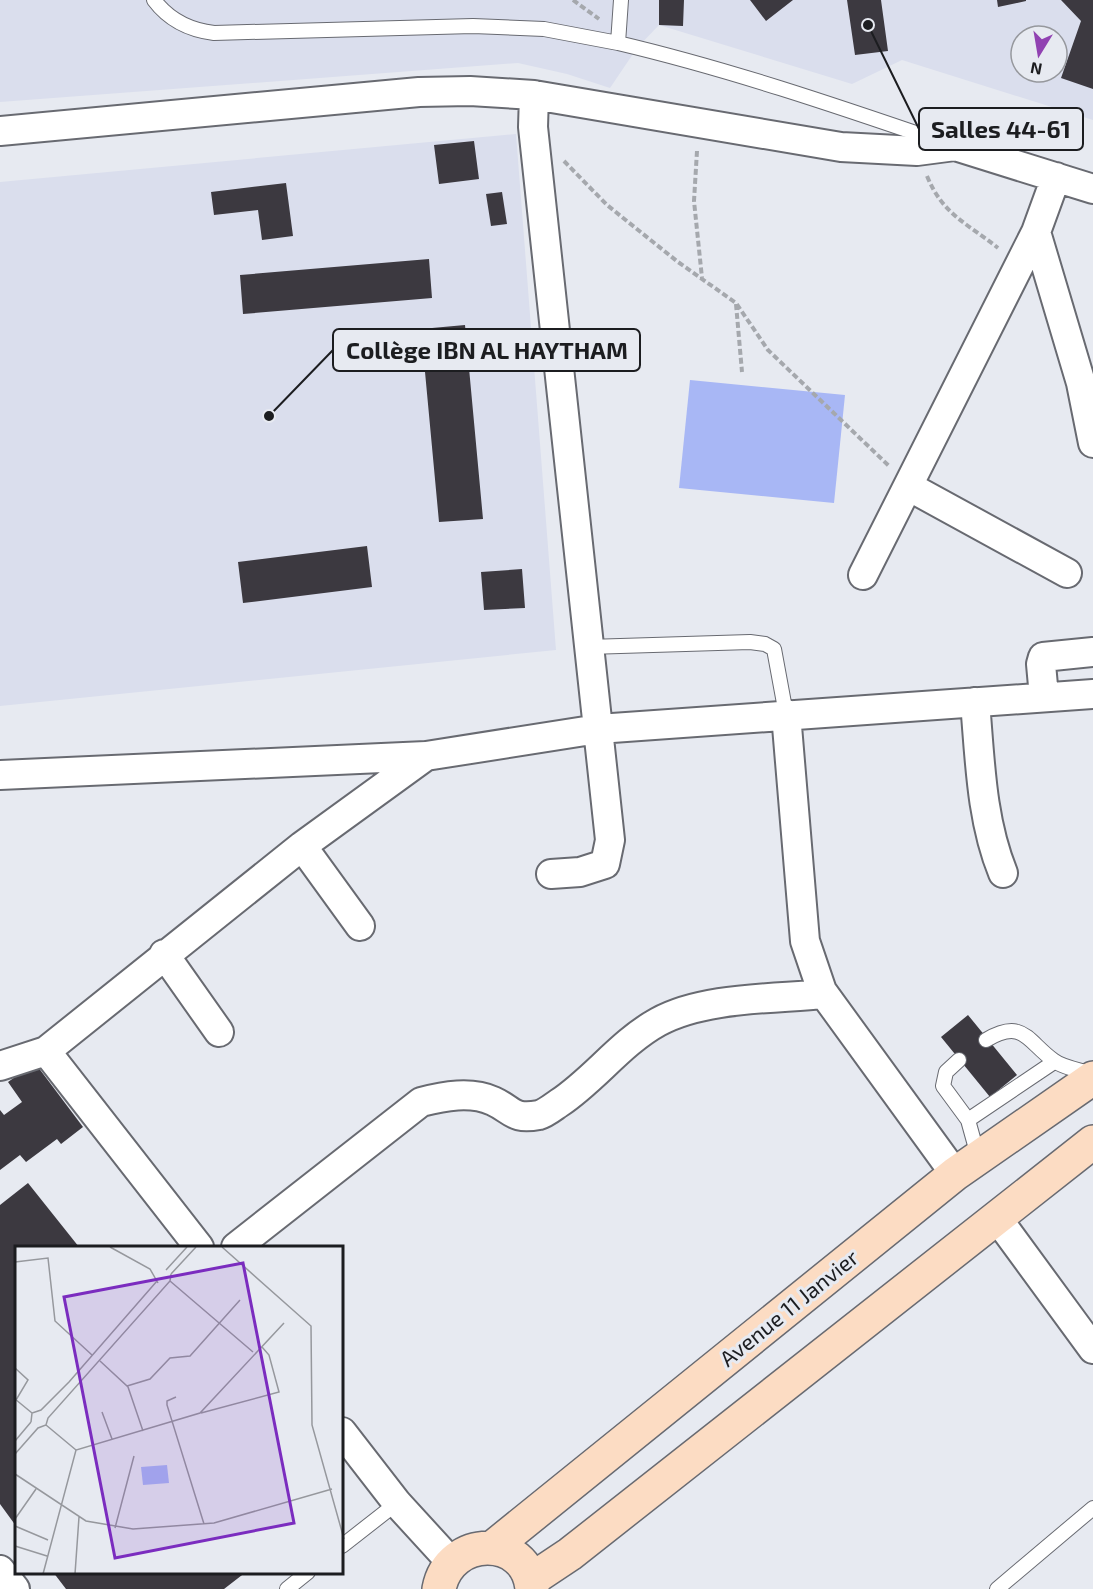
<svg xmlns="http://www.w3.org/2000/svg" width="1093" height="1589" viewBox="0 0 1093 1589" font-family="'Exo 2',sans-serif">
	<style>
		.built { fill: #dadeed; fill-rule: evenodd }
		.pitch { fill: #a8b7f5 }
		.building { fill: #3c3940 }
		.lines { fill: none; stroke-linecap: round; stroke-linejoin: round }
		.lane-casing { stroke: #686a71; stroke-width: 16 }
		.street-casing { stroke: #686a71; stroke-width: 32 }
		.secondary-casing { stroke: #686a71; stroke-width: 36 }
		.path { stroke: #a5a8ad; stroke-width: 4; stroke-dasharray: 6 3; stroke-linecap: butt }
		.lane { stroke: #fff; stroke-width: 14 }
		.street { stroke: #fff; stroke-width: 28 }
		.secondary { stroke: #fcdcc3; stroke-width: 33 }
		.labels { text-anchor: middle; stroke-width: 6; stroke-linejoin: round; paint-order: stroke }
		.street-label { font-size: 22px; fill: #1c1d20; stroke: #e7eaf1 }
		.inset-road { fill: none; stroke: #96989d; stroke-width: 1.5 }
		.view { fill: #7b2cbf; fill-opacity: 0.15; stroke: #7b2cbf; stroke-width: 3 }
		.inset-edge { fill: none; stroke: #1c1d20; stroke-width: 3 }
		.leader { fill: none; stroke: #1c1d20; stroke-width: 2 }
		.callout-dot { fill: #1c1d20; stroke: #e7eaf1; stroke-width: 2 }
		.callout { fill: #e7eaf1; stroke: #1c1d20; stroke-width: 2 }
		.callout-label { font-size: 24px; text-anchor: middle; font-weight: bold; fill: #1c1d20 }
	</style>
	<rect width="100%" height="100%" fill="#e7eaf1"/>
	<path class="built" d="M0,0H1093V120L902,60L852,84L659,25L637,48L610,88L567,74L518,63L0,102ZM1021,36H1057V72H1021Z
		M516,134L556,650L0,706V182Z"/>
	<path class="pitch" d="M690,380L845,395L834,503L679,488Z"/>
	<path class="building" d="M659,0H684L683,26L659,25Z
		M750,0H793L766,21Z
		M847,0H881L888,51L855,55Z
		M997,0H1026V1L998,7Z
		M1061,0H1093V89L1061,78L1081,21Z
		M474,141L479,179L439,184L434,145Z
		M286,183L293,236L262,240L258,210L214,215L211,192Z
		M502,192L507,224L491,226L486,194Z
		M429,259L432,298L243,314L240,275Z
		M465,325L483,519L439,522L421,329Z
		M367,546L372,587L243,603L238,562Z
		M522,569L525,608L484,610L481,572Z
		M968,1015L1017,1075L990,1097L941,1037Z
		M35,1063L83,1127L61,1144L57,1139L26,1162L20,1155L0,1170V1110L4,1115L22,1102L8,1082Z
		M28,1183L79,1247H16V1526L0,1504V1205Z
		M53,1572H246L224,1589H66Z"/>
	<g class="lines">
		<defs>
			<path id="lane" d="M154,0C169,20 189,30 214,33L473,26L544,29L618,43
				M621,0L618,43C728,69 834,105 942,142
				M588,647L750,642L765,644L774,649L786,714
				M986,1040C1023,1018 1027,1041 1053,1060C1063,1068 1081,1070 1093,1074
				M959,1060L946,1072L943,1086L968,1120L978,1156
				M968,1120L1054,1062
				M342,1546L397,1503
				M287,1589L308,1572
				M997,1589L1093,1508"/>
			<path id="street" d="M534,95L533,127L610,840L605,864L580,872L551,874
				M0,131L419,92L470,91L534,95L841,147L917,151L955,146L1093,189
				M1036,232L1081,383L1093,443
				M908,486L1067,573
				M863,575L1036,232L1056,177
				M1044,697L1041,664L1043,657L1093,652
				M975,702C980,760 981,819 1003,873
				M786,714L805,941L822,991L955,1174
				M0,775L426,756
				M302,846L360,926
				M164,954L219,1032
				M46,1051L199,1247
				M0,1066L46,1051L302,846L426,756L598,729L1093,694
				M997,1218L1093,1349
				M236,1247L421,1102C444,1096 471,1091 493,1101C513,1110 512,1120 539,1115C546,1113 553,1107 559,1103C594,1080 620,1043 658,1022C703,997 773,999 824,994
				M342,1432L397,1503L451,1562
				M0,1570L15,1589"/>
			<path id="secondary" d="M492,1548L955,1174L1093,1078
				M531,1580L570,1554L1093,1142
				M439,1589C449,1535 527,1534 532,1589"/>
		</defs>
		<use href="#lane" class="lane-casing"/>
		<use href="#street" class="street-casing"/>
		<use href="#secondary" class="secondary-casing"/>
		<path class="path" d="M573,0L599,19
			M697,151L694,201L702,278
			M564,161L607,205L678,262L736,303L768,350L889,466
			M927,176C943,215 967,223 998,248
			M736,304L742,372"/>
		<use href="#lane" class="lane"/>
		<use href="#street" class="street"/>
		<use href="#secondary" class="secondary"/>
	</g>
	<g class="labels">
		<g class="street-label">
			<text transform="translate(789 1308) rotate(-39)" y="8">Avenue 11 Janvier</text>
		</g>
	</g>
	<g transform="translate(15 1246)">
		<rect width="328" height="328" fill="#e7eaf1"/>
		<path d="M152,219L154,237L128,239L126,221Z" fill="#a8b7f5"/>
		<path class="inset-road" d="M95,1L135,23L143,37M207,1L296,80L297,179L329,293M0,16L33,12L40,75L77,109M151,24L172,1M156,28L181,1M155,35L238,106M85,115L113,141L128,185M0,122L13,134L1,154M112,140L135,133L155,112L175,110L225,54M161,151L152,155V159L189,278M0,153L17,167M87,166L97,193M186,167L264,146L254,109L247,101M16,176L17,167L26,164L54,136L142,35M31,179L61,204M0,195L16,176M0,208L23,182L31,179L33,172L155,35L156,28M0,228L71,275L118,283L199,277L317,243M0,273L21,243M0,280L33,294M100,282L119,210M0,300L32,310M28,328L61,204L185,167L269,77M60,328L64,271"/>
		<path class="view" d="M228,17L279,277L100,312L49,51Z"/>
		<rect width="328" height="328" class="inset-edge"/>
	</g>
	<path class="leader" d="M868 25L919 129M269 416L333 350"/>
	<g class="callout-dot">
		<circle cx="868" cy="25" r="6"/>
		<circle cx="269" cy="416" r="6"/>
	</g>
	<g class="callout">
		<rect x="919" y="108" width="164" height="42" rx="6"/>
		<rect x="333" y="329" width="307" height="42" rx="6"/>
	</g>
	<g class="callout-label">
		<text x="1001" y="138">Salles 44-61</text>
		<text x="487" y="359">Collège IBN AL HAYTHAM</text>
	</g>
	<g transform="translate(1039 54) rotate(191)"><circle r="28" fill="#e7eaf1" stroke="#96989d" stroke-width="1.5"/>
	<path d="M0-4.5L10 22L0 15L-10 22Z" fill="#9142b2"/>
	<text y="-9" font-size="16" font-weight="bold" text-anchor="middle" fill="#1c1d20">N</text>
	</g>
</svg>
